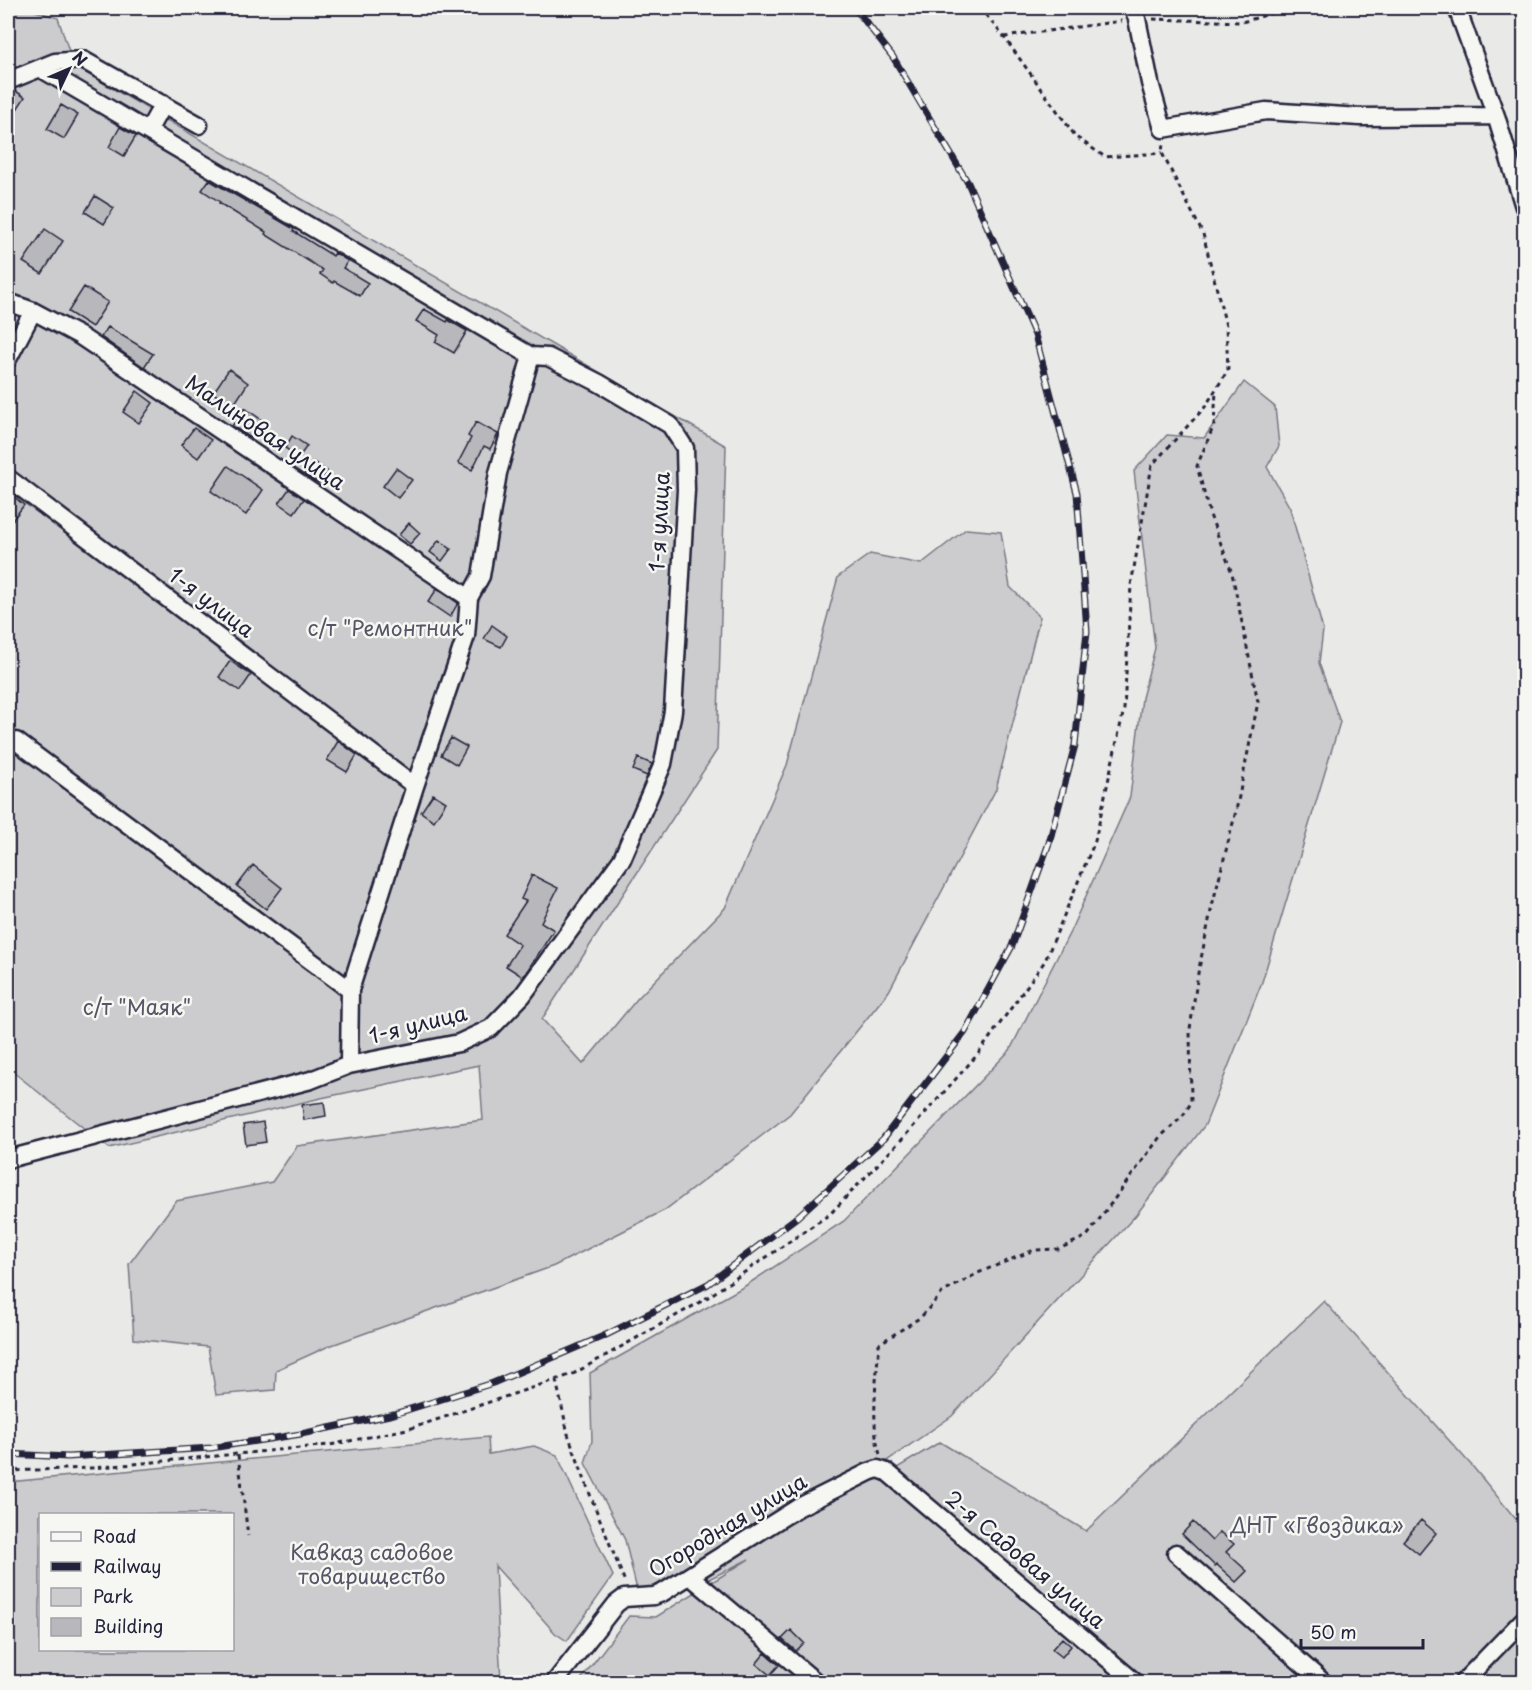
<svg xmlns="http://www.w3.org/2000/svg" width="1532" height="1690" viewBox="0 0 1532 1690" font-family="'Playpen Sans',sans-serif">
	<style>
		.green { fill: #ccccce; stroke: #777784; stroke-width: 1.5; fill-rule: evenodd }
		.building { fill: #b8b8bc; stroke: #22223b; stroke-width: 1.5 }
		.lines { fill: none; stroke-linecap: round; stroke-linejoin: round }
		.minor-casing { stroke: #22223b; stroke-width: 21 }
		.path { stroke: #22223b; stroke-width: 3; stroke-dasharray: 4.5 4.5; stroke-linecap: butt }
		.minor { stroke: #f6f6f2; stroke-width: 16 }
		.rail-casing { stroke: #22223b; stroke-width: 7 }
		.rail { stroke: #f6f6f2; stroke-width: 4.5; stroke-dasharray: 14; stroke-linecap: butt }
		.labels { text-anchor: middle; stroke-width: 5; stroke-linejoin: round; paint-order: stroke }
		.street-label { font-size: 21px; fill: #22223b; stroke: #f6f6f2 }
		.park-label { font-size: 21px; fill: #555567; stroke: #f6f6f2 }
	</style>
	<rect width="100%" height="100%" fill="#e9e9e7"/>
	<filter id="ink" filterUnits="userSpaceOnUse"><feTurbulence type="fractalNoise" baseFrequency=".0167" numOctaves="2"/><feDisplacementMap in="SourceGraphic" scale="12" xChannelSelector="R" yChannelSelector="G"/><feConvolveMatrix kernelMatrix="1 2 1 2 8 2 1 2 1" color-interpolation-filters="sRGB"/></filter>
	<g filter="url(#ink)">
		<path class="green" d="M8,8H26L58,18L74,66L726,446L717,750L542,1019L583,1064L637,999L725,908L787,765L838,577L870,554L921,564L966,529L1001,532L1010,587L1040,617L996,789L889,991L790,1114L665,1210L554,1266L329,1346L276,1370L275,1390L216,1395L208,1347L134,1339L129,1264L176,1201L272,1182L297,1146L483,1120L479,1065L321,1098L109,1148L8,1068Z
			M1244,382L1275,407L1279,446L1267,467L1290,508L1323,630L1319,663L1340,722L1262,982L1205,1125L1136,1215L952,1416L884,1463V1476L940,1442L1086,1531L1324,1301L1473,1467L1524,1529V1682H579L629,1616L656,1617L749,1559L703,1582L637,1590L625,1540L585,1463L592,1441L590,1373L745,1286L844,1221L1010,1050L1070,932L1130,797L1142,698L1155,648L1134,471L1167,435L1204,438Z
			M488,1437L489,1454L534,1446L557,1455L613,1576L567,1641L555,1633L495,1566L501,1682H8V1482ZM232,1514V1650H40V1514Z"/>
		<path class="building" d="M14,90L25,97L8,123V99Z
			M61,105L78,115L64,139L47,129Z
			M120,127L136,136L124,156L109,147Z
			M209,180L294,229L293,231L333,256L335,253L348,261L343,268L368,283L360,296L334,281L333,283L320,274L323,270L265,234L266,232L219,203L220,202L202,190Z
			M95,196L114,208L104,224L85,212Z
			M45,229L63,241L42,274L23,262Z
			M84,287L108,302L92,327L68,312Z
			M424,309L447,322L448,320L467,331L454,353L435,342L439,335L416,321Z
			M108,327L153,354L144,367L101,337Z
			M229,369L248,383L233,406L213,393Z
			M137,391L153,403L139,423L123,412Z
			M245,408L263,421L251,438L232,426Z
			M476,422L498,434L490,449L484,446L472,470L458,463L471,438L468,436Z
			M194,428L211,440L198,458L181,445Z
			M292,436L307,446L299,457L285,448Z
			M313,462L327,471L319,483L304,475Z
			M228,466L263,490L246,515L211,491Z
			M396,468L412,480L398,498L383,486Z
			M289,489L304,499L294,513L279,503Z
			M8,492L24,505L8,526Z
			M409,523L420,533L410,544L399,535Z
			M439,540L451,549L442,561L430,552Z
			M437,589L458,603L450,617L428,602Z
			M492,625L507,636L501,647L484,639Z
			M230,661L251,675L240,691L219,677Z
			M451,738L467,747L457,765L441,755Z
			M338,741L357,755L347,772L327,760Z
			M638,758L652,764L647,776L633,770Z
			M433,794L446,802L434,821L421,812Z
			M253,865L282,888L266,909L237,886Z
			M532,875L558,888L541,922L554,930L523,977L506,966L520,945L504,934L526,901L521,899Z
			M324,1102L326,1116L304,1120L302,1105Z
			M263,1122L266,1142L246,1145L243,1125Z
			M1421,1520L1436,1533L1419,1554L1403,1541Z
			M1193,1522L1212,1541L1220,1532L1234,1544L1226,1552L1247,1571L1236,1582L1216,1564L1215,1566L1182,1534Z
			M791,1630L804,1643L796,1651L782,1639Z
			M1062,1638L1071,1646L1062,1657L1052,1649Z
			M765,1653L779,1665L770,1675L756,1664Z"/>
		<g class="lines">
			<defs>
				<path id="minor" d="M1133,8L1137,19L1150,83L1163,129L1266,111L1360,117L1496,116
					M1457,8L1496,116L1524,207
					M8,81L55,62L83,60L199,125
					M148,131L163,104
					M8,302L33,311L80,336L469,598
					M8,359L33,311
					M8,478L415,786
					M16,741L350,990
					M349,1065L350,990L415,786L466,636L469,598L481,576L498,473L531,356
					M8,1159L311,1080L349,1065L459,1043L491,1028L522,996L622,859L663,764L673,711L686,490L685,448L670,425L599,383L548,357L531,356L40,68
					M1176,1553L1323,1682
					M690,1576L816,1682
					M555,1682L616,1604L624,1598L654,1596L662,1593L799,1507L869,1472L878,1469L887,1472L1135,1682
					M1463,1682L1524,1619"/>
			</defs>
			<use href="#minor" class="minor-casing"/>
			<path class="path" d="M980,8L1004,37L1076,137L1105,157L1162,153
				M1153,19L1242,22L1290,8
				M1004,37L1122,21
				M556,1380L568,1434L591,1497L625,1582
				M880,1454C870,1425 877,1374 879,1344L921,1317L942,1293L978,1273L1034,1250L1059,1249L1087,1236L1160,1137L1182,1117L1191,1103L1190,1029L1198,973L1212,906L1236,811L1258,702L1232,573L1210,515L1197,466L1214,425L1216,391
				M238,1455L248,1536
				M8,1471L92,1468L330,1445L412,1428L573,1374L702,1301L830,1214L903,1138L978,1054L1045,961L1095,841L1124,709L1131,585L1152,465L1205,407L1228,370L1226,326L1203,234L1162,153L1163,143"/>
			<use href="#minor" class="minor"/>
			<defs>
				<path id="rail" d="M8,1454L68,1457L211,1448L301,1434L394,1414L493,1383L606,1335L708,1284L797,1217L883,1139L965,1032L1012,946L1049,843L1075,745L1087,631L1077,493L1035,335L968,183L893,57L855,8"/>
			</defs>
			<use href="#rail" class="rail-casing"/>
			<use href="#rail" class="rail"/>
		</g>
	</g>
	<g class="labels">
		<g class="street-label">
			<text transform="translate(265 433) rotate(34)" y="7">Малиновая улица</text>
			<text transform="translate(660 522) rotate(-87)" y="7">1-я улица</text>
			<text transform="translate(211 603) rotate(37)" y="7">1-я улица</text>
			<text transform="translate(418 1025) rotate(-14)" y="7">1-я улица</text>
			<text transform="translate(728 1526) rotate(-31)" y="7">Огородная улица</text>
			<text transform="translate(1025 1560) rotate(40)" y="7">2-я Садовая улица</text>
		</g>
		<g class="park-label">
			<text x="390" y="636">с/т "Ремонтник"</text>
			<text x="137" y="1015">с/т "Маяк"</text>
			<text x="1317" y="1533">ДНТ «Гвоздика»</text>
			<text x="372" y="1560">Кавказ садовое<tspan x="372" dy="24">товарищество</tspan></text>
		</g>
	</g>
	<rect width="1532" height="1690" fill="none" stroke="#f6f6f2" stroke-width="30"/>
	<rect x="15" y="15" width="1502" height="1660" fill="none" stroke="#22223b" stroke-width="2" filter="url(#ink)"/>
	<rect x="39" y="1513" width="195" height="138" fill="#f6f6f2" stroke="#a1a1a9" stroke-width="1.5"/>
	<rect x="51" y="1532" width="30" height="9" fill="#f6f6f2" stroke="#a1a1a9" stroke-width="1.5"/>
	<text x="93" y="1543" font-size="18" fill="#22223b">Road</text>
	<rect x="51" y="1562" width="30" height="9" fill="#22223b" stroke="#a1a1a9" stroke-width="1.5"/>
	<text x="93" y="1573" font-size="18" fill="#22223b">Railway</text>
	<rect x="51" y="1588" width="30" height="18" fill="#ccccce" stroke="#a1a1a9" stroke-width="1.5"/>
	<text x="93" y="1603" font-size="18" fill="#22223b">Park</text>
	<rect x="51" y="1618" width="30" height="18" fill="#b8b8bc" stroke="#a1a1a9" stroke-width="1.5"/>
	<text x="93" y="1633" font-size="18" fill="#22223b">Building</text>
	<g transform="translate(69 69) rotate(46)" stroke="#f6f6f2" stroke-width="4.5" paint-order="stroke">
	<path d="M0-4.5L10 22L0 15L-10 22Z" fill="#22223b"/>
	<text y="-9" font-size="16" font-weight="bold" text-anchor="middle" fill="#22223b">N</text>
	</g>
	<path d="M1301 1639v9h122v-9" fill="none" stroke="#22223b" stroke-width="3"/>
	<text x="1310" y="1639" font-size="18" fill="#22223b" stroke="#f6f6f2" stroke-width="4.5" paint-order="stroke">50 m</text>
</svg>
